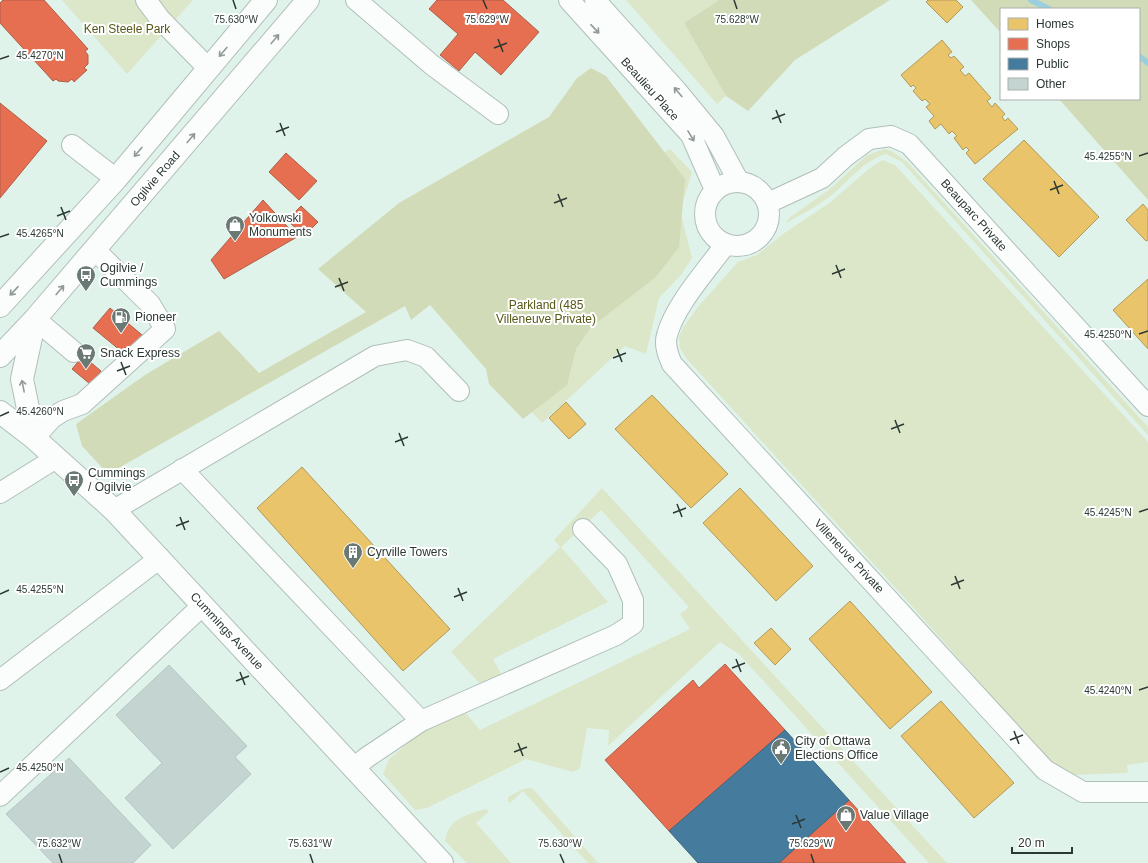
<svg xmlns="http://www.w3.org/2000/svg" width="1148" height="863" viewBox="0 0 1148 863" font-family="Arial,sans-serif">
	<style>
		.green { fill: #dce6c8 }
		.forest { fill: #d1dbb8 }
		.homes { fill: #e9c46a; stroke: #b09a5a }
		.shops { fill: #e76f51; stroke: #af5e48 }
		.public { fill: #457b9d; stroke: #3d677d }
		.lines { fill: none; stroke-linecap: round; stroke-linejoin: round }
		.stream { stroke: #9bcfde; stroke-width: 6 }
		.building { fill: #c4d4d1; stroke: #b6c6c2 }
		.minor-casing { stroke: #b0bfb8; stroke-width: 22 }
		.major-casing { stroke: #b0bfb8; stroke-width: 24 }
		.minor { stroke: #fafdfc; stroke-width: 20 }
		.major { stroke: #fafdfc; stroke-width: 22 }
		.oneway { stroke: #929a98 }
		.ticks { fill: none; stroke: #2b3833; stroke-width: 1.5 }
		.labels { text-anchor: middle; stroke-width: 4; stroke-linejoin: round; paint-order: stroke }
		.park-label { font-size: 12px; fill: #575717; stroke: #fff }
		.street-label { font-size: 12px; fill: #2b3833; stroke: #fff }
		.poi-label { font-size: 12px; fill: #2b3833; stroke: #fff; text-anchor: start }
		.ticks-label { font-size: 10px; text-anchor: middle; fill: #2b3833; stroke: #fff; stroke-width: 4; stroke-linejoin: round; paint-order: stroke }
	</style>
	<rect width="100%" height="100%" fill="#e0f3eb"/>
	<path class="green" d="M62,0H193L127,74Z
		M626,0H719L684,23L726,96L717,104Z
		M670,149L692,172L680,211L692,258L681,275L659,298L646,354L625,346L542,423L424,295Z
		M885,149L893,152L907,162L1148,427V435L902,162L886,154C865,160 850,179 833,194C818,206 802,214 786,223L789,218L830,189L867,155Z
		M883,160L895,165L1148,442V762L1127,765L1128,773L1072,775L1050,762L911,605L686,358L680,348L679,336L683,328L697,308L738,262L757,255L783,234L828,204L870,168Z
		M602,488L947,863H929L739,654L720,642L608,746L609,730L587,728L580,768L573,772L526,759L427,808L415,810L383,774L389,759L425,729L465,712L480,730L690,629L680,614L689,607L601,510L561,547L608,602L493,659L501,674L481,685L451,652L560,547L554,540Z
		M529,788L533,789L598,863H588L523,791L510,803L508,801V797L523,789Z
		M486,809L489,811L476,823L511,863H467L445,841C446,837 447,832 449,829C454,818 476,811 486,809Z"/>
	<path class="forest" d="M719,0H890L795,60L748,111L726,96L684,23Z
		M971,0H1148V200L1059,99H1139V9H1001V33Z
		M591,68L606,76L685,179L679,247L656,277L591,327L576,349L567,385L523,419L489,384L486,369L430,305L411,320L405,306L108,474L82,446L76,424L145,375L219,331L259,373L366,312L318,269L399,203L549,117L577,78Z"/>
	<path class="homes" d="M928,0H956L963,7L947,23L926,2Z
		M942,40L952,52L948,55L951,58L954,56L964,67L960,70L965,76L969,73L991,98L987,101L992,107L995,103L1005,114L1002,117L1005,121L1008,118L1018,129L975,164L966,153L969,150L966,147L963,150L954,138L957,136L952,131L949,134L941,124L935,129L929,121L934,116L926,107L930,104L925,99L922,101L913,91L916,88L913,85L911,87L901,75Z
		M1024,140L1099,217L1059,257L983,179Z
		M1143,204L1148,210V240L1146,241L1126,220Z
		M1148,279V349L1113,310Z
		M652,395L728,474L691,508L615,429Z
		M566,402L586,424L569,439L549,418Z
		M302,467L450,629L403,671L257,508Z
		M740,488L813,566L776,601L703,523Z
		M850,601L932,692L890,729L809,639Z
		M771,628L791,649L775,665L754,643Z
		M941,701L1014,783L974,818L901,736Z"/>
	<path class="shops" d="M3,0H44L88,49L85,51L88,55V64L84,68L87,70L74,82L72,79L68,82L58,81L56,79L53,81L0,23V3Z
		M437,0H503L539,32L501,75L475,52L459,71L440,55L458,34L429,9Z
		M0,103L47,141L0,198Z
		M286,153L317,181L299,200L269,172Z
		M263,200L297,237L224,279L211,260Z
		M301,206L318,222L304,236L287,220Z
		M110,308L148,340L132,360L93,328Z
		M83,356L101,371L90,384L72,369Z
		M725,664L785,730L669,831L605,760L693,680L699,688Z
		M849,800L906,863H779Z"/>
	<path class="public" d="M785,730L849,800L779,863H698L669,831Z"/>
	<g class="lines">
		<path class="stream" d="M1031,0L1049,9
			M1139,56L1148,63"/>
	</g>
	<path class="building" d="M169,665L247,746L235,757L251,774L173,849L125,798L162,763L116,715Z
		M69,758L151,845L133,863H53L6,814Z"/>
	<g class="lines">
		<defs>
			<path id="minor" d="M146,0L160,19L209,69
				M356,0L432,65L498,114
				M569,0L691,135L715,190
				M595,0L677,91L714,136L739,182
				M72,145L116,179
				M705 214a32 32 0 1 1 64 0a32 32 0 1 1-64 0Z
				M768,203L822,178L846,156L869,139L891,136L909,144L1148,406
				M725,245C707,270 675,305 667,335C664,345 668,355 672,364L1045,770L1083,792H1148
				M35,319L74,352
				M34,438L52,418L63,411L82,404L165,329L150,304L95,250
				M182,469L421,721
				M0,493L56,458
				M114,510L375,356L407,350L426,357L459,391
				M0,680L160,558
				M354,768L366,758L421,721L616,635L633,624V600L617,564L583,529
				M0,796L203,605"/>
			<path id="major" d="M0,306L116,179L266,0
				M0,356L35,319L308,0
				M0,412L34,438L114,510L442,863
				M34,438L22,379L35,319"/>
		</defs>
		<use href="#minor" class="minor-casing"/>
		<use href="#major" class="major-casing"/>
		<use href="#minor" class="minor"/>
		<use href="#major" class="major"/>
	</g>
	<defs><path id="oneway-shaft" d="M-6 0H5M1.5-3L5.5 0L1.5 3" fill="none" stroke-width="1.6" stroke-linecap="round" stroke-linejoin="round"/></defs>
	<g class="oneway">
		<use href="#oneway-shaft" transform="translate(595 29) rotate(47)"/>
		<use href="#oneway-shaft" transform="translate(275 39) rotate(-50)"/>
		<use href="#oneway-shaft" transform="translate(223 52) rotate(130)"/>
		<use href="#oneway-shaft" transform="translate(678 92) rotate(-130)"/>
		<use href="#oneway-shaft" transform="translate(691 136) rotate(59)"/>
		<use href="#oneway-shaft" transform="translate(191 138) rotate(-50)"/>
		<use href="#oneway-shaft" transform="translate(138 152) rotate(130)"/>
		<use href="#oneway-shaft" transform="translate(60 290) rotate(-50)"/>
		<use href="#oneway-shaft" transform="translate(14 291) rotate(133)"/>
		<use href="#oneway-shaft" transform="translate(23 386) rotate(-101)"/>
	</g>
	<path class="ticks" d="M233,0L236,9M483,0L487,9M734,0L737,9M498,39L503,52M494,48L507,43M0,59L9,56M776,110L781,123M772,119L785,114M280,123L285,136M276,132L289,127M1139,156L1148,153M1054,181L1059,194M1050,190L1063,185M558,194L563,207M554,203L567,198M61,207L66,220M57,216L70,211M0,237L9,234M836,265L841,278M832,274L845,269M339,278L344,291M335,287L348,282M1139,334L1148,331M617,349L622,362M613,358L626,353M121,362L126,375M117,371L130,366M0,416L9,412M895,420L900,433M891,429L904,424M399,433L404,446M395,442L408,437M677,504L682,517M1139,512L1148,509M673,513L686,508M180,517L185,530M176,526L189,521M955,576L960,589M951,585L964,580M458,588L463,601M0,594L9,590M454,597L467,592M736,659L741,672M732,668L745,663M240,672L245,685M236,681L249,676M1139,690L1148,687M1014,731L1019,744M1010,740L1023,735M518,743L523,756M514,752L527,747M0,772L9,768M796,815L801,828M792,824L805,819M59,854L62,863M310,854L313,863M560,854L564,863M811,854L814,863"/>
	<defs>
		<symbol id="shop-pin" viewBox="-11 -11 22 30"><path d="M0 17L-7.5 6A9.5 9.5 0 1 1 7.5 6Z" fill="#6a7973" stroke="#fff"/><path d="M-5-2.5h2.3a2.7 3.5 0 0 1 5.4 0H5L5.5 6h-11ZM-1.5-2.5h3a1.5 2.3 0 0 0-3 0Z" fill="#fff"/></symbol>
		<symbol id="bus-pin" viewBox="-11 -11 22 30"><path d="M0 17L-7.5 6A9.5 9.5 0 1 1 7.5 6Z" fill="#6a7973" stroke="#fff"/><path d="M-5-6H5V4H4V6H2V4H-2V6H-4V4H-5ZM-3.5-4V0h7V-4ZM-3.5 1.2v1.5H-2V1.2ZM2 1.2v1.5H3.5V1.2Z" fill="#fff"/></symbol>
		<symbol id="fuel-pin" viewBox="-11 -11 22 30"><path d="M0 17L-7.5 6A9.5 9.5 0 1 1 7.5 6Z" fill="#6a7973" stroke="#fff"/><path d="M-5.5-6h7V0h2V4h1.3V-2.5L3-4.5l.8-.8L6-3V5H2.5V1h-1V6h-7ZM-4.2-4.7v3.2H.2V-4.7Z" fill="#fff"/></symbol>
		<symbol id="supermarket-pin" viewBox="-11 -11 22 30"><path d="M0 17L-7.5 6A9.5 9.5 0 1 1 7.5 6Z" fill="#6a7973" stroke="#fff"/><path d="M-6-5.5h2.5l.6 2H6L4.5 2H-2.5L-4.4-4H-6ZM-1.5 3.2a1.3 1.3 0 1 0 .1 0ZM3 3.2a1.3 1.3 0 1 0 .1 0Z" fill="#fff"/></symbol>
		<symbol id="building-pin" viewBox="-11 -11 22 30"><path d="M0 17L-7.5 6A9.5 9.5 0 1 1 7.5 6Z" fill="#6a7973" stroke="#fff"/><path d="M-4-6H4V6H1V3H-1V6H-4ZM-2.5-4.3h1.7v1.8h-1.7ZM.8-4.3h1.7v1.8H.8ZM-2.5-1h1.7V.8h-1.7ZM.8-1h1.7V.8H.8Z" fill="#fff"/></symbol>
		<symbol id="civic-pin" viewBox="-11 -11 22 30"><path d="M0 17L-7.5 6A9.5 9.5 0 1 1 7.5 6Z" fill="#6a7973" stroke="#fff"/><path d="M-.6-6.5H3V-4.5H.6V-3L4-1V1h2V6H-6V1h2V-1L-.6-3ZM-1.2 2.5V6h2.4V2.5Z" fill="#fff"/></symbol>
	</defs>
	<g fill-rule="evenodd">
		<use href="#shop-pin" x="224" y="214" width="22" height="30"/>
		<use href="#bus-pin" x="75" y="264" width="22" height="30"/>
		<use href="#fuel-pin" x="110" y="306" width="22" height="30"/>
		<use href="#supermarket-pin" x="75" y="342" width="22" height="30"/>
		<use href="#bus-pin" x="63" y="469" width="22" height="30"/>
		<use href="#building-pin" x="342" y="541" width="22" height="30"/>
		<use href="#civic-pin" x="770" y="737" width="22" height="30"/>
		<use href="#shop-pin" x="835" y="804" width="22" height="30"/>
	</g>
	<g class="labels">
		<g class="park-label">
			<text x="127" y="33">Ken Steele Park</text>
			<text x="546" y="309">Parkland (485<tspan x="546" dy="14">Villeneuve Private)</tspan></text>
		</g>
		<g class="street-label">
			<text transform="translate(650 89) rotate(48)" y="4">Beaulieu Place</text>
			<text transform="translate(155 179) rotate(-49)" y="4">Ogilvie Road</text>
			<text transform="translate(974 215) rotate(48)" y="4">Beauparc Private</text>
			<text transform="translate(849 556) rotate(47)" y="4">Villeneuve Private</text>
			<text transform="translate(227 631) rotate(47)" y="4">Cummings Avenue</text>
		</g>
		<g class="poi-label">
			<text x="249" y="222">Yolkowski<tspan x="249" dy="14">Monuments</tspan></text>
			<text x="100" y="272">Ogilvie /<tspan x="100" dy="14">Cummings</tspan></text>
			<text x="135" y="321">Pioneer</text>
			<text x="100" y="357">Snack Express</text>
			<text x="88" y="477">Cummings<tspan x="88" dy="14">/ Ogilvie</tspan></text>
			<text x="367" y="556">Cyrville Towers</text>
			<text x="795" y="745">City of Ottawa<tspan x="795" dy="14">Elections Office</tspan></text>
			<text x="860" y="819">Value Village</text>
		</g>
	</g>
	<g class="ticks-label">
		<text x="236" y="23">75.630°W</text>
		<text x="487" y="23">75.629°W</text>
		<text x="737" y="23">75.628°W</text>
		<text x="40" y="59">45.4270°N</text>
		<text x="1108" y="160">45.4255°N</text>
		<text x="40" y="237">45.4265°N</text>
		<text x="1108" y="338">45.4250°N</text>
		<text x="40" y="415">45.4260°N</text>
		<text x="1108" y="516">45.4245°N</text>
		<text x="40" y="593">45.4255°N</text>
		<text x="1108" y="694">45.4240°N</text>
		<text x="40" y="771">45.4250°N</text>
		<text x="59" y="847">75.632°W</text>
		<text x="310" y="847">75.631°W</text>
		<text x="560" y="847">75.630°W</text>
		<text x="811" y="847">75.629°W</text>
	</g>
	<rect x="1000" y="8" width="140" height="92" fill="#ffffff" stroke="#aaafad"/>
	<rect x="1008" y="18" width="20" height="12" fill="#e9c46a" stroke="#aaafad"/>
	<text x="1036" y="28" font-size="12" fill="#2b3833">Homes</text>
	<rect x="1008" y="38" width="20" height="12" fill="#e76f51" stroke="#aaafad"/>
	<text x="1036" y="48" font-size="12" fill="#2b3833">Shops</text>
	<rect x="1008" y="58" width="20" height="12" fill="#457b9d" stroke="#aaafad"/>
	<text x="1036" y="68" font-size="12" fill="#2b3833">Public</text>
	<rect x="1008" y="78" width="20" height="12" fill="#c4d4d1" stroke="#aaafad"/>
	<text x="1036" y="88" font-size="12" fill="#2b3833">Other</text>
	<path d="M1012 847v6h60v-6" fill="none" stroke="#2b3833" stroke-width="2"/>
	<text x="1018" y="847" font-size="12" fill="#2b3833" stroke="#ffffff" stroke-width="3" paint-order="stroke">20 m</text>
</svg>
